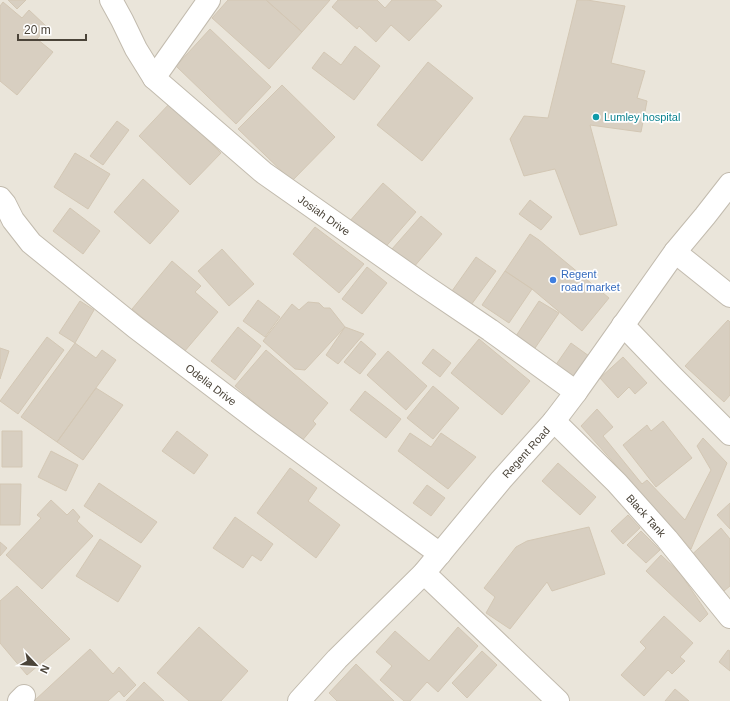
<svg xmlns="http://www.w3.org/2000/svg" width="730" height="701" viewBox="0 0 730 701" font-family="Arial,sans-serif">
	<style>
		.residential { fill: #eae5da }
		.building { fill: #d8cfc1; stroke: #d3c7b4 }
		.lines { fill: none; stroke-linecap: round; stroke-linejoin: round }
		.minor-casing { stroke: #c2bbae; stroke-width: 24 }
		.minor { stroke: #fff; stroke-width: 22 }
		.culture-dot { fill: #0f9aa8; stroke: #fff; stroke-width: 1.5 }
		.shop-dot { fill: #3f7fe0; stroke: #fff; stroke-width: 1.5 }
		.labels { text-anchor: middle; stroke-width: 3.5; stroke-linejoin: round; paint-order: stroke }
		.culture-label { font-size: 11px; fill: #0d838f; stroke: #fff; text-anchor: start }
		.street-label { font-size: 11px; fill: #4b4439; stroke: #fff }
		.shop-label { font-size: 11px; fill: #366cbe; stroke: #fff; text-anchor: start }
	</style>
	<rect width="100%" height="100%" fill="#f6f3ec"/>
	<path class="residential" d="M0,0H730V701H0Z"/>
	<path class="building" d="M8,0H26L17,9Z
		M228,0H266L302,32L269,69L212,18Z
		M266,0H330L302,32Z
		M338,0H377L385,8L392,0H435L442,6L409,41L391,25L376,42L359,26L357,29L332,7Z
		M577,0H587L625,6L611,63L645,71L637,98L647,101L641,132L590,125L617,225L580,235L555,169L524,176L510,139L524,116L548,118Z
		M3,2L22,18L29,10L47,27L37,39L53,52L17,95L0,81V6Z
		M210,29L271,87L236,124L176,66Z
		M355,46L380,66L354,100L312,68L324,52L341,65Z
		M428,62L473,98L422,161L377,125Z
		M282,85L335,137L292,181L238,129Z
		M170,103L221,153L190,185L139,136Z
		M117,121L129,130L103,165L90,156Z
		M75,153L110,174L88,209L54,187Z
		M143,179L179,211L150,244L114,212Z
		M383,183L416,212L382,251L349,222Z
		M530,200L552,217L541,230L519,214Z
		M70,208L100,231L83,254L53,231Z
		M421,216L442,234L413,268L392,249Z
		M315,227L364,264L339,293L293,254Z
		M530,234L539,240L609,298L582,331L532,289L505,271Z
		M222,249L254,284L229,306L198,271Z
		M476,257L496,271L471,305L452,291Z
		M172,261L201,286L195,292L218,312L184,352L132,309Z
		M367,267L387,283L362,314L342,299Z
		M505,271L532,289L509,323L482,305Z
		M258,300L280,317L265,337L243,321Z
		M80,301L94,310L75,343L59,333Z
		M539,301L559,313L533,351L514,339Z
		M308,302L319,303L324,308H330L345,327L305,370L295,369L263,341L292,304L299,310Z
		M728,320L730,322V395L724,402L685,366Z
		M238,327L261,346L235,380L211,361Z
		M345,327L364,334L338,364L326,355Z
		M47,337L64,350L18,414L0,401Z
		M479,339L530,381L502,415L451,373Z
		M361,341L376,354L360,374L344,362Z
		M75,343L96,358L102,350L116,360L57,442L21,417Z
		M571,343L589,356L572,378L555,366Z
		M0,348L9,351L0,379Z
		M433,349L451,363L440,377L422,363Z
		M266,350L328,403L313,421L316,424L301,442L235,386Z
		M388,351L427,386L406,410L367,375Z
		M623,357L647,383L635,394L629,387L618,398L600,378Z
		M433,386L459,408L433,439L407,418Z
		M96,388L123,405L83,460L57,442Z
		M365,391L401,419L386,438L350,410Z
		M597,409L613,427L603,436L642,484L647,480L685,520L711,470L697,446L703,438L727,463L691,549L581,426Z
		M663,421L692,458L656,487L623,445L647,425L651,431Z
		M2,431H22V467H2Z
		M177,431L208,455L194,474L162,451Z
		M410,433L431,447L441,433L476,457L448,489L398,451Z
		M51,451L78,465L66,491L38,477Z
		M558,463L596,497L580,515L542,481Z
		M290,468L317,488L308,501L340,525L316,558L257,513Z
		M99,483L157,522L141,543L84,506Z
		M0,484H21L20,525H0Z
		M427,485L445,498L431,516L413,503Z
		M51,500L67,515L73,509L80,517L77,521L93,536L42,589L6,555L41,518L37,515Z
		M730,503V529L717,515Z
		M628,515L640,528L623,544L611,531Z
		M235,517L273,544L261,561L252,555L243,568L213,548Z
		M589,527L605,574L552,591L547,582L510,629L486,613L495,597L484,588L516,547L527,541Z
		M721,528L730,539V586L719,595L687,559Z
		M641,531L660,550L646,563L627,545Z
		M100,539L141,566L118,602L76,576Z
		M0,542L7,548L0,556Z
		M661,555L680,573L708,614L700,622L646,571Z
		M17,586L70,639L27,675L0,643V601Z
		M664,616L693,643L680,657L685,661L672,674L668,670L644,696L621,675L646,648L640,642Z
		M199,627L248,671L221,701H189L157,673Z
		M458,627L478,646L438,692L427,682L410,701H404L380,680L392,666L376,652L395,631L429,661Z
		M90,649L113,674L119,667L136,685L124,697L119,691L108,701H34Z
		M728,650L730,651V671L719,662Z
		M482,651L497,665L467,698L452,683Z
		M356,664L394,701H337L329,693Z
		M144,682L164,701H126Z
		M675,689L689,701H665Z"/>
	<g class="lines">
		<defs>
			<g id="minor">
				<path id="s1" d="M111,0L122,20L136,49L154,78L264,173L422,284L490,330L576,392"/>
				<path d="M154,78L209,0"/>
				<path id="s2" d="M0,198L5,204L13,220L31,243L135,327L264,425L440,554"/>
				<path d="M675,252L730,296"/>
				<path d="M623,325L672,376L730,434"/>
				<path id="s3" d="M554,421L617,483L667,539L730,617"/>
				<path d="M424,573L558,701"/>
				<path d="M19,701L24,696"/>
				<path id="s4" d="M299,701L337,659L424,573L501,480L554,421L576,392L675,252L705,216L730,184"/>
			</g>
		</defs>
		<use href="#minor" class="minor-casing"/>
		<use href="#minor" class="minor"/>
	</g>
	<circle class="culture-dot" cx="596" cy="117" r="4"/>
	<circle class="shop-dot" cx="553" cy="280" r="4"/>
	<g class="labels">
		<g class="culture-label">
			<text x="604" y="121">Lumley hospital</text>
		</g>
		<g class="street-label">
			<text dy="4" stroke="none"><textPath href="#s1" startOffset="308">Josiah Drive</textPath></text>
			<text dy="4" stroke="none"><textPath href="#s2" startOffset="284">Odelia Drive</textPath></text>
			<text dy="4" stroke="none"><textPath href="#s4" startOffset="337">Regent Road</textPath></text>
			<text dy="4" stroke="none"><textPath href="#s3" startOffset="132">Black Tank</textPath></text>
		</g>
		<g class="shop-label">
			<text x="561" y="278">Regent<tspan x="561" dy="13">road market</tspan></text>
		</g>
	</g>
	<g transform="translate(36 665) rotate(115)" stroke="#ffffff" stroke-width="3" paint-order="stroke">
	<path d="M0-3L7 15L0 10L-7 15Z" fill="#4b4439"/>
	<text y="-6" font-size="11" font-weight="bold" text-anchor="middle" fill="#4b4439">N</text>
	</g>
	<path d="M18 34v6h68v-6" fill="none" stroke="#4b4439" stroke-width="2"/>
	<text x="24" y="34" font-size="12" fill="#4b4439" stroke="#ffffff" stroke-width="3" paint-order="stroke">20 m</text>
</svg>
